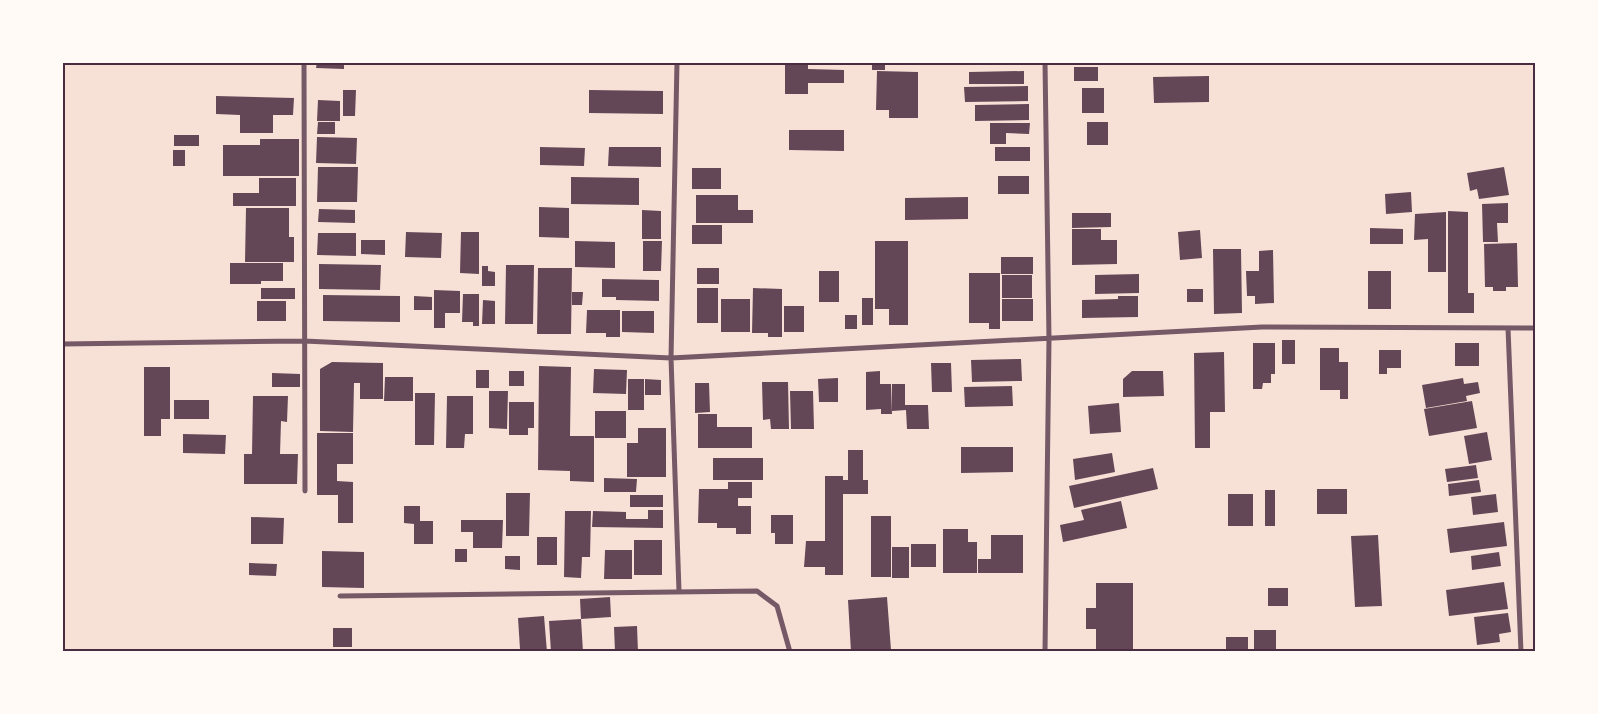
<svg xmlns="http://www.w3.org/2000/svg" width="1598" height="714" viewBox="0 0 1598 714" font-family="'Exo 2',sans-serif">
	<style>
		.building { fill: #644757 }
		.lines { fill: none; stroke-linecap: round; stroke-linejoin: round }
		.minor { stroke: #755966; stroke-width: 5 }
		.neatline { fill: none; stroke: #4a2c40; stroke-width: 2 }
	</style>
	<rect width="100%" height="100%" fill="#f7e1d7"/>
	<path class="building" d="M317,62H344V69L316,68Z
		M872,62H885V70H872Z
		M1069,62H1102V65H1069Z
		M785,63H808V69L844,70V83H808V94H785Z
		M1074,67H1098V81H1074Z
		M877,71L918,72V118H889V110H876Z
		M1024,71V84H969V72Z
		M1209,76V102L1154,103L1153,77Z
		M1028,86V101L965,102L964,87Z
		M1082,88H1104V113H1082Z
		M343,90H356L355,116H343Z
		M589,90L663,91V114L589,113Z
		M216,96L294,98L293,115H273V133H240V115L216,114Z
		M318,100L340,101V121H317Z
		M1029,104V120L975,121V105Z
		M318,122H335V134H317Z
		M1087,122H1108V145H1087Z
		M990,123H1030L1029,134L1006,133V144H990Z
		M789,130H844V151L789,150Z
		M174,135H199V146H174Z
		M317,137L357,138L356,164L316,163Z
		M260,139H299V176H223V145H260Z
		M540,147L585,148L584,166L540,165Z
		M609,147H661V167L608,166Z
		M995,147H1030V161H995Z
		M173,150H185V166H173Z
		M318,167H358L357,202H317Z
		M1504,167L1509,195L1479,199L1477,189L1470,191L1467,173Z
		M692,168H721V189H692Z
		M998,176H1029V194H998Z
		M571,177L639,178V205L571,204Z
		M259,178H296V206H233V193H259Z
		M1411,192L1412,212L1386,214L1385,194Z
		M696,195H738V210H753V223H696Z
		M968,197V219L905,220V198Z
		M1508,203V223H1497L1498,242H1483L1482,204Z
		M539,207L569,208V238L539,237Z
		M246,208H289V237H294V262H245Z
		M319,209L355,210V223L318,222Z
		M642,210L661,211V239H642Z
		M1448,211L1468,212V293H1474V313H1448Z
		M1446,212V272H1428V239L1414,240L1415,214Z
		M1072,213H1111V227L1072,228Z
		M692,225H722V244H692Z
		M1370,228L1403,229V244H1370Z
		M1072,229H1101V240H1117V264L1072,265Z
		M1200,230L1202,258L1180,260L1178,232Z
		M406,232L442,233L441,258L405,257Z
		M461,232H479V274L460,273Z
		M318,233H356V256L317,255Z
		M361,240H385V255L361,254Z
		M575,241L615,242V268L575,267Z
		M643,241H662L661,271H643Z
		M875,241H908V325H889V309H875Z
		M1517,243L1518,287H1506V291H1493V287H1485L1484,244Z
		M1213,249H1241L1242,313L1214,314Z
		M1273,250L1274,303L1255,304V296H1247L1246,271H1259V251Z
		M1001,257H1033V274H1001Z
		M230,263H283V281H261V284H230Z
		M319,264L381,265L380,290L319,289Z
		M506,265H534L533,324H505Z
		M482,266H488V271L495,272V286H482Z
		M538,268H572L571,334H537Z
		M697,268H719V284H697Z
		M819,271H839V302H819Z
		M1368,271H1391V309H1368Z
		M969,273H1000V329H989V323H969Z
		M1139,274V293L1095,294V275Z
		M1002,275H1032V298H1002Z
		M602,279L659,280V301L616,300V297H602Z
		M261,288H295V299H261Z
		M697,288H718V323H697Z
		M753,288L782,289V337H768V333H752Z
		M1187,289H1203V302H1187Z
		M434,290L460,291V313H445V328H434Z
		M572,292H583L582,305H572Z
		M463,294H479V326H473V322H462Z
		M323,295L400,296V322L323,321Z
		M414,296L432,297V310H414Z
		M1118,296H1138V317L1082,318V300L1118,299Z
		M862,298H873V325H862Z
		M721,299H750V332H721Z
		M1002,299H1033V321H1002Z
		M483,300L495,301V324H482Z
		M257,301H286V321H257Z
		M784,306H804V332H784Z
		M587,310H620V337H606V333H586Z
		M622,311H654V333L622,332Z
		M845,315H857V329H845Z
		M1282,340H1295V364H1282Z
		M1253,343H1275V374H1271V383H1263L1262,389H1253Z
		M1455,343H1479V366H1455Z
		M1320,348H1339V362H1348V399H1340V390H1320Z
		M1379,350H1401V368H1387V374H1379Z
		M1224,352L1225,412H1210V448H1195L1194,353Z
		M1021,359L1022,381L972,382L971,360Z
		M332,362L383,363V399H360V383H354L353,432L320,431V369Z
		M931,363H951L952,392H932Z
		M539,366L571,367L570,436H594V482L570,481V471L538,470Z
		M144,367H170V419H161V436H144Z
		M594,369L627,370L626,394L593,393Z
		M476,370H489V388H476Z
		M509,371H524V386H509Z
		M880,371V384H891L892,414H881V409L866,410V372Z
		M1132,371H1163L1164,396L1123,397V379Z
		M272,373L300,374V387H272Z
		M385,377H413V401H384Z
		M838,378V402H819L818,379Z
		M1463,378L1464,384L1478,382L1480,393L1466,396L1467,401L1426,408L1422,385Z
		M628,379H644V410H628Z
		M645,379L661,380V395H645Z
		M762,382H788L789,429H771L770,419L763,420Z
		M695,383H709L710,412L695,413Z
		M892,384H905V405H928L929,429H907L906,410L892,411Z
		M1012,386L1013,406L965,407L964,387Z
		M489,391H508L507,429L489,428Z
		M790,391H813L814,429H791Z
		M415,393H435L434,445H415Z
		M253,396H288L287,422L281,421L280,454H298L297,484H244V454H252Z
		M447,396H473V434H465L464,448H446Z
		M174,400H209V419H174Z
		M1472,401L1477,428L1429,436L1424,409Z
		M509,402H534V428H528V435H509Z
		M1119,403L1121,432L1090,434L1088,406Z
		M595,411H626V438H595Z
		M698,414H717V427H752V448H698Z
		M638,428H666V477H627V443H638Z
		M1487,432L1492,460L1469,464L1464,436Z
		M317,433H353V464H337V481L353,482V523H338V495H317Z
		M183,434L226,435L225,454L183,453Z
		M961,447H1013V472L961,473Z
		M848,450H863V480H868V494H843V575H825V567H804L806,541H825V476H843V480H848Z
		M1112,453L1115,472L1075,480L1073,459Z
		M713,458H763V480H713Z
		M1476,465L1478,478L1447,482L1445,469Z
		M1153,468L1158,489L1074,508L1069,486Z
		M604,478L637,479L636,492H604Z
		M1479,480L1481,492L1449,496L1448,484Z
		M728,482H752V498H738V506H751V534H736V528H717V523H698L699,489H728Z
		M1317,489H1347V514H1317Z
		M1265,490H1275V526H1265Z
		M506,493H530L529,536H506Z
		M1228,494H1253V526H1228Z
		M1496,494L1498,512L1473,515L1471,497Z
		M630,495H663V507H630Z
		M1121,501L1127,528L1063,542L1060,525L1084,520L1081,510Z
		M404,506H420V521H433V544H414V524L404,523Z
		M648,510H663V528L592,527L593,511L626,512V519H648Z
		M565,511H591L590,557H582L581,578L564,577Z
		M771,515H793V544H775V533H771Z
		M871,516H891V577H871Z
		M251,517L284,518L283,544H251Z
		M461,520H503L502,548H473V532H461Z
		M1504,522L1507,546L1450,553L1447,529Z
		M943,529H968V542H977V573H943Z
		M991,535H1023V573H978V559H991Z
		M1378,535L1382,606L1355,607L1351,536Z
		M537,537H557V565H537Z
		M634,540H662V575H634Z
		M911,544H936V567H911Z
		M892,547H909V578H892Z
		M455,549H467V562H455Z
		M605,550H632V579H604Z
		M322,551L364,552V588L322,587Z
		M1499,552L1501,566L1472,570L1471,556Z
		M505,556H520V570L505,569Z
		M249,563L277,564L276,576L249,575Z
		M1504,582L1508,609L1449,616L1446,590Z
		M1096,583H1133V652H1096V629H1086V608H1096Z
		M1268,588H1288V606H1268Z
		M610,597L611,617L581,619L580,599Z
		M887,597L891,650L851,652L848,600Z
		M1508,613L1511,632L1499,634L1500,642L1477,645L1474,617Z
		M544,616L547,652H508V650L520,649L518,618Z
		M581,619L583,652H551L549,621Z
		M637,626L638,652H615L614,627Z
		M333,628H352V647H333Z
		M1254,630H1276V652H1254Z
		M1226,637H1248V652H1226Z"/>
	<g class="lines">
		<path class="minor" d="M304,62L305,491
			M677,62L671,358L679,591
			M1045,62L1049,339L1045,652
			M1508,328L1521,652
			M62,344L304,341L671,358L1262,327L1536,328
			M340,596L757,591L777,606L790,652"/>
	</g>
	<rect width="1598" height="714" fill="none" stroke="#fffaf5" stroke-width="128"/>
	<rect x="64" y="64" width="1470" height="586" class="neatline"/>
</svg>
